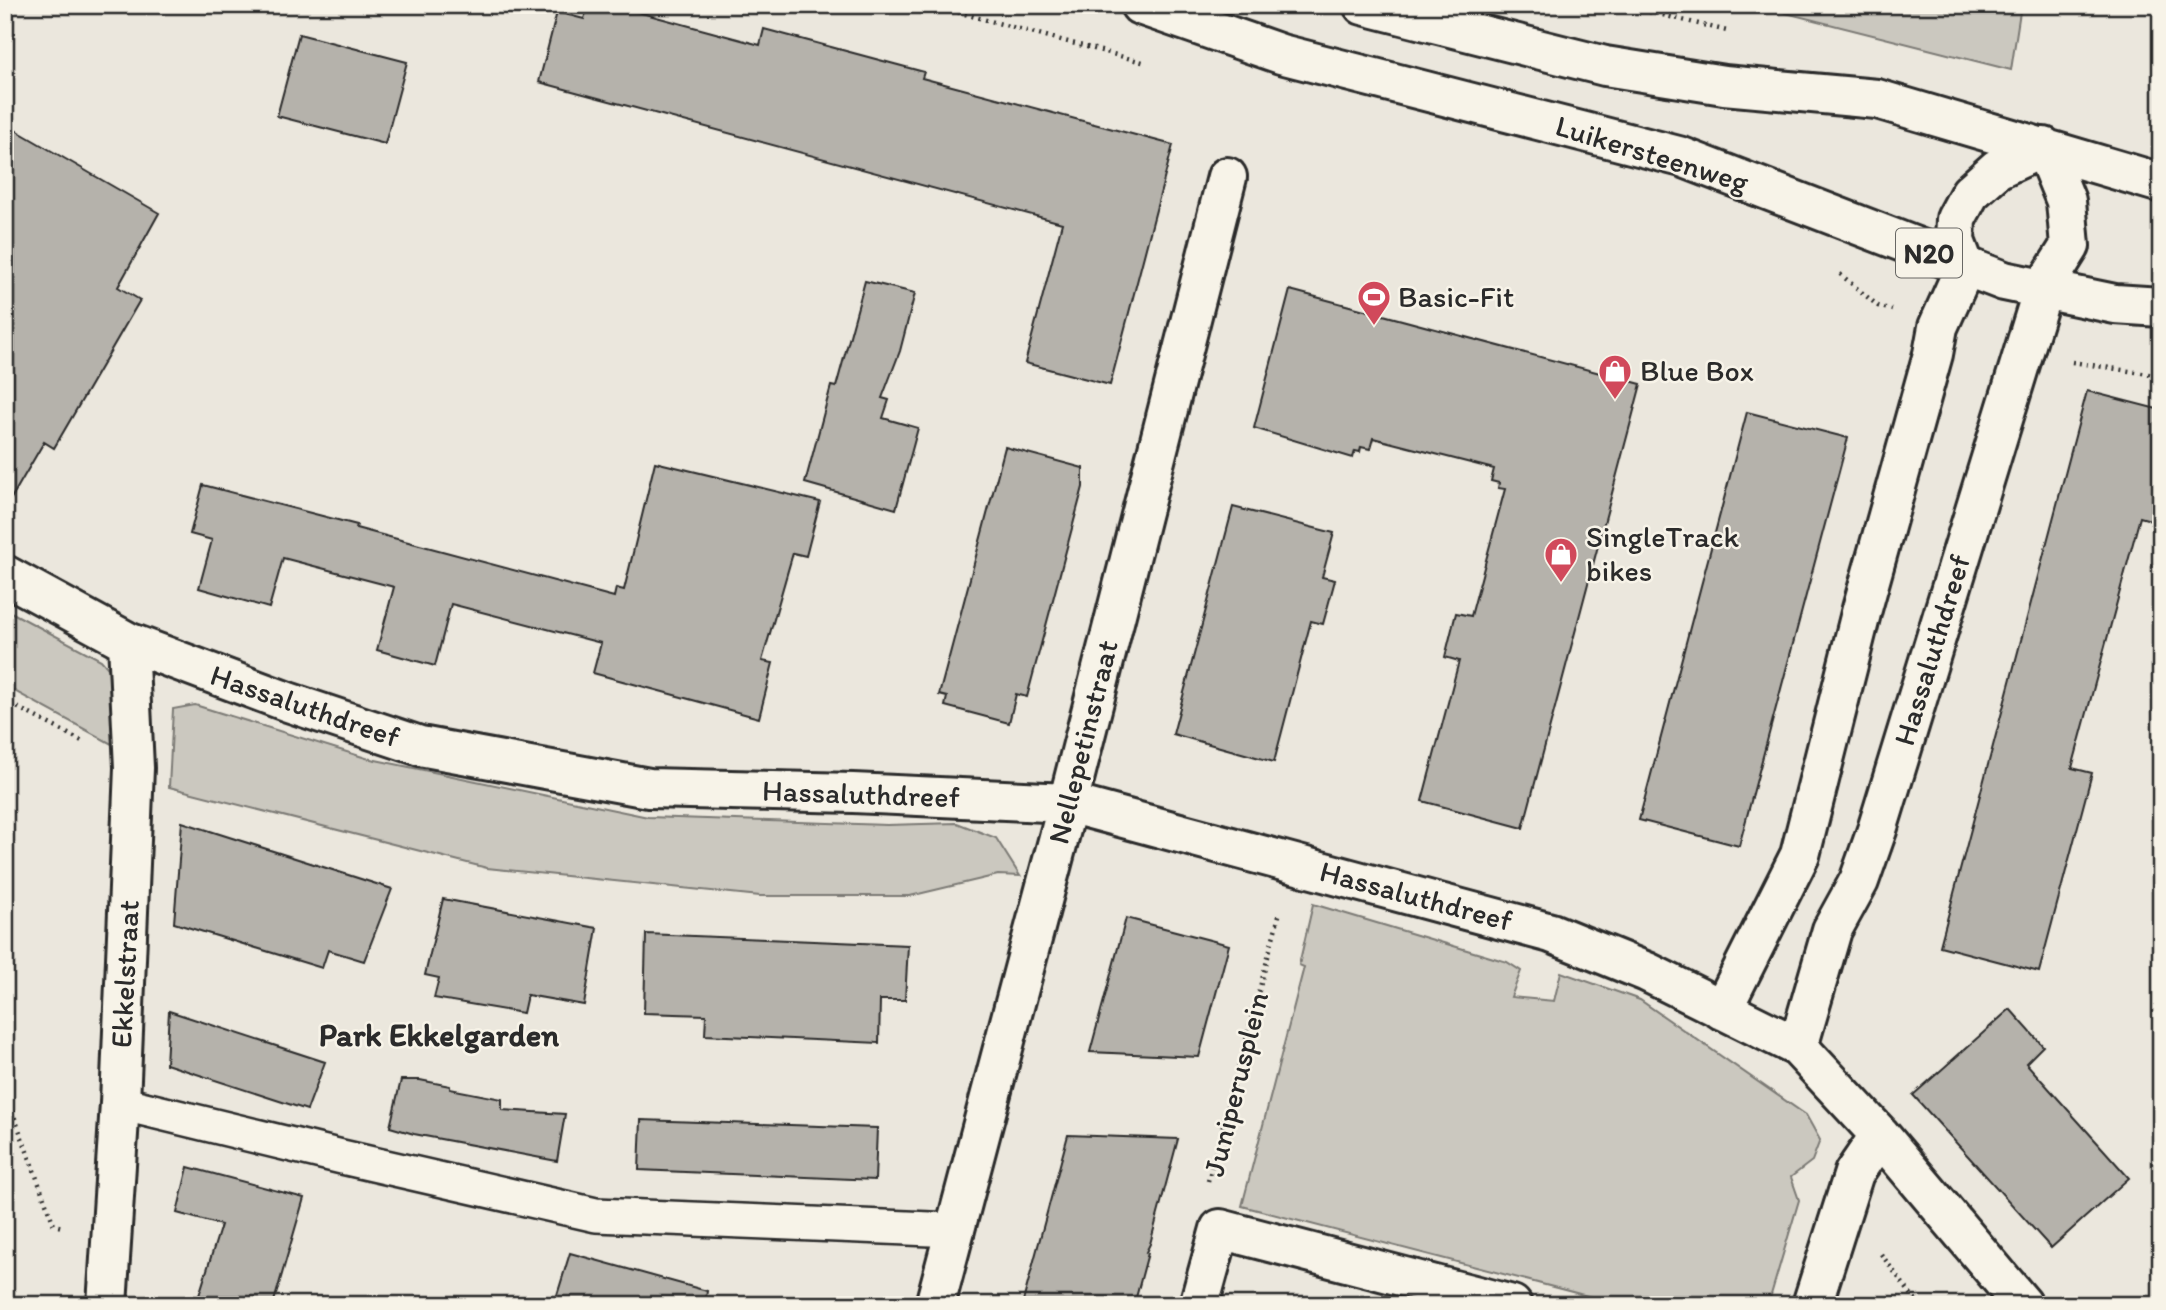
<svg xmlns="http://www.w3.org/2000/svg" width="2166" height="1310" viewBox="0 0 2166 1310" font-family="Itim,sans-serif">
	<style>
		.green { fill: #cbc8bf; stroke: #7b7a75; stroke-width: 2 }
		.building { fill: #b5b2ab; stroke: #2b2b2b; stroke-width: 2 }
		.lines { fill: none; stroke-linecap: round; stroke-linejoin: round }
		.lane-casing { stroke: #2b2b2b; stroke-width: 38 }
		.street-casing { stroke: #2b2b2b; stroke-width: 44 }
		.primary-casing { stroke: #2b2b2b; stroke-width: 44 }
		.path { stroke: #2b2b2b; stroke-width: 4.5; stroke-dasharray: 2 5; stroke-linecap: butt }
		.lane { stroke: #f7f3e8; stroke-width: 33 }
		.street { stroke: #f7f3e8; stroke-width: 38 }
		.primary { stroke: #f7f3e8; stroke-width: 38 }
		.labels { text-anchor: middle; stroke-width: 5; stroke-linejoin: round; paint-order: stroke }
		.shield { fill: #f7f3e8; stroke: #686764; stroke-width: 2 }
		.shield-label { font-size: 28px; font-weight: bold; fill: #2b2b2b }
		.street-label { font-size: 30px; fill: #2b2b2b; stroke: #f7f3e8 }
		.poi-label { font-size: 30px; fill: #2b2b2b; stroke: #f7f3e8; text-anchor: start }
		.neighbourhood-label { font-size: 32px; font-weight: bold; fill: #2b2b2b; stroke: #f7f3e8 }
	</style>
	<rect width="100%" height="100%" fill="#ebe7dd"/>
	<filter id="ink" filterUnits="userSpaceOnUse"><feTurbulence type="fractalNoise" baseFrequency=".0143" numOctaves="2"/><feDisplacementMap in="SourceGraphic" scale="14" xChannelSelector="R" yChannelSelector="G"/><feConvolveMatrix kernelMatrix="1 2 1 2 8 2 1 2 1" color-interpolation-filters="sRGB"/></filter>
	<g filter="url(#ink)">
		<path class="green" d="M1754,5H2021L2011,70Z
			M5,609L101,660L114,675L119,748L5,686Z
			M195,705L366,758L648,817L887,825L957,823L996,838L1020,876L998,875L910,896H760L487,868L169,787L173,709Z
			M1313,904L1507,962L1521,971L1511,997L1554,1001L1561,972L1640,1000L1806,1115L1820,1140L1812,1161L1791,1177L1799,1200L1768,1305H1622L1242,1206L1304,967L1299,965Z"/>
		<path class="building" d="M588,5H612L760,45L764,29L924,72L922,78L1173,145L1110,385L1025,363L1062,223L539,82L557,12L584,19Z
			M299,34L407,62L385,144L277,116Z
			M5,124L159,213L118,287L140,300L54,448L44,442L5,509Z
			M865,281L915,293L900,351L882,398L889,400L883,418L918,428L896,509L805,483L831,386L836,387Z
			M1290,290L1641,384L1523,828L1422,801L1459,661L1445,657L1456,613L1471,616L1505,489L1498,488L1499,483L1491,481L1494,469L1373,438L1370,449L1361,447L1360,452L1355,451L1353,458L1254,428Z
			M2087,391L2161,410V523L2140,517L2072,768L2092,773L2039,972L1940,946Z
			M1747,412L1848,438L1739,846L1639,820Z
			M1005,447L1083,468V487L1027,697L1016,694L1009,723L945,706L947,697L939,695Z
			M655,462L820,502L806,556L793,553L762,661L773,663L759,718L593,673L601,643L451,604L435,666L377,650L394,587L283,558L269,608L199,588L212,540L190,534L203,485L357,525L356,528L614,597L616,588L624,590Z
			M1233,507L1334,533L1322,577L1335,580L1323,624L1311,621L1274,762L1173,734Z
			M182,822L392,889L364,961L328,950L322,968L174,923Z
			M443,899L597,928L584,1005L527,995L523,1013L434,998L439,978L425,975Z
			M1126,918L1229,945L1199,1057L1090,1052Z
			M646,934L908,945L905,1000H880L879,1043L705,1035L706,1015L644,1013Z
			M2010,1009L2043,1046L2026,1063L2129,1178L2051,1248L1913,1095Z
			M169,1011L325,1062L307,1110L166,1064Z
			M401,1080H420L450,1086V1089L502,1099V1110L565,1114L557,1161L414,1134L390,1127Z
			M641,1120L877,1128L875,1180L639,1170Z
			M1068,1135L1178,1139L1150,1244L1146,1252L1148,1253L1134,1305H1022Z
			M188,1167L304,1198L273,1305H196L221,1225L177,1213Z
			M570,1253L707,1291L705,1305H554Z"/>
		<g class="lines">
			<defs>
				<path id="lane" d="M120,1103L342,1157L596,1215L955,1230"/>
				<path id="street" d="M5,575L128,642L288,702L420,746L649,788L853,793L1068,803L1551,933L1647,972L1798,1047L1880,1135L2023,1305
					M1722,1010L1800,855L1862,609L1933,354L1938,327L1965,267
					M1798,1047L1832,930L1859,881L1877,830L2043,289
					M107,1305L120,1103L134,768L128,642
					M935,1305L1068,803L1227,177
					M1199,1305L1220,1229L1512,1305
					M1812,1305L1854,1173L1880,1135"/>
				<path id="primary" d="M1140,5L1281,54L1682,157L2004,281L2115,304L2161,307
					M1363,5L1605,66L1724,85L1877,99L2161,183
					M1965,267L1955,241L1956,219L1970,193L1997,169L2044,147
					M2043,289L2070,246L2066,201L2044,147"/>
			</defs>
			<use href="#lane" class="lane-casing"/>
			<use href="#street" class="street-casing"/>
			<use href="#primary" class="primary-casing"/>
			<path class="path" d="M931,5L1146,63
				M1622,5L1727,31
				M1840,274L1878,306L1892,310
				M2072,362L2161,376
				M5,701L82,741
				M5,1091L54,1225L62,1227
				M1208,1181L1280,912
				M1881,1254L1919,1305"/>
			<use href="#lane" class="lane"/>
			<use href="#street" class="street"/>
			<use href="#primary" class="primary"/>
		</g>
	</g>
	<defs>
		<symbol id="stadium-pin" viewBox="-11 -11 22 30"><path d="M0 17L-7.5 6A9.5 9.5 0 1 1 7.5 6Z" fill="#d1495b" stroke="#f7f3e8"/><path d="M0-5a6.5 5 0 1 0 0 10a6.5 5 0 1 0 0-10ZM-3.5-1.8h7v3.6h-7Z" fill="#fff"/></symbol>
		<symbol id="shop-pin" viewBox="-11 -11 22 30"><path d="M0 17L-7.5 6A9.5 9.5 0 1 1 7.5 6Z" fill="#d1495b" stroke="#f7f3e8"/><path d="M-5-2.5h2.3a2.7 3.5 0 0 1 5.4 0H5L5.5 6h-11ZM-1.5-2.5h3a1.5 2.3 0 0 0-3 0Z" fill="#fff"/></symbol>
	</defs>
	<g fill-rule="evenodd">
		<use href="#stadium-pin" x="1355" y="278" width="38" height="52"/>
		<use href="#shop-pin" x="1596" y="352" width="38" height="52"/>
		<use href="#shop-pin" x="1542" y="535" width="38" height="52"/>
	</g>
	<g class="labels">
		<rect class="shield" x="1896" y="228.5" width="66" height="49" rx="5"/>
		<g class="shield-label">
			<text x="1929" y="263">N20</text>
		</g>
		<g class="street-label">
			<text transform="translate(1652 154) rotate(17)" y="10">Luikersteenweg</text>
			<text transform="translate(1932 650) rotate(-73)" y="10">Hassaluthdreef</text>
			<text transform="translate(305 706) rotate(19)" y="10">Hassaluthdreef</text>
			<text transform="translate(1083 742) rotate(-76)" y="10">Nellepetinstraat</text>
			<text transform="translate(861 794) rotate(2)" y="10">Hassaluthdreef</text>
			<text transform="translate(1416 896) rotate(15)" y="10">Hassaluthdreef</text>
			<text transform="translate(125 974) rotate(-87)" y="10">Ekkelstraat</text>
			<text transform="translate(1236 1084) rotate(-76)" y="10">Juniperusplein</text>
		</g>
		<g class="poi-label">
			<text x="1398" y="307">Basic-Fit</text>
			<text x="1640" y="381">Blue Box</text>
			<text x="1586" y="547">SingleTrack<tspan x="1586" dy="34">bikes</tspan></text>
		</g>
		<g class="neighbourhood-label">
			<text x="439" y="1046">Park Ekkelgarden</text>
		</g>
	</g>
	<rect width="2166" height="1310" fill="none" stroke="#f7f3e8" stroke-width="28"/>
	<rect x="14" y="14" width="2138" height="1282" fill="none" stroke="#2b2b2b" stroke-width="2.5" filter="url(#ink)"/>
</svg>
